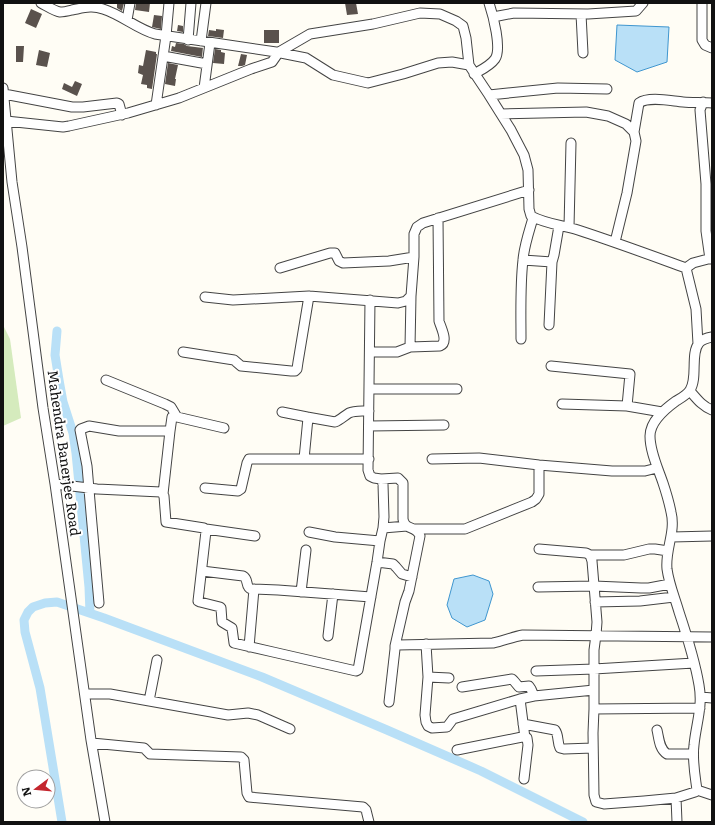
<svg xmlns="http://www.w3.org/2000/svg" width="715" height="825" viewBox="0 0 715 825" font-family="Literata,serif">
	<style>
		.green { fill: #d5ebbd }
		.water { fill: #b9e0f7; stroke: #3f96cf }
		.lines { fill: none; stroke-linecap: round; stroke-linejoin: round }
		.canal { stroke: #b9e0f7; stroke-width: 9 }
		.building { fill: #5a524d }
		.minor-casing { stroke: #444; stroke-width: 11 }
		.minor { stroke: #fff; stroke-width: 9 }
		.labels { text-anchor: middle; stroke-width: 4; stroke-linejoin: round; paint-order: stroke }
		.street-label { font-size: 14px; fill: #111; stroke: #fff }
	</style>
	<rect width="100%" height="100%" fill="#fffdf5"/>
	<path class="green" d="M3,325L10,339L21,418L3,426Z"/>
	<path class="water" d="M617,25L669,27L667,62L637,72L615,60Z
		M473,575L489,581L493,594L485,620L467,627L452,618L447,605L454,579Z"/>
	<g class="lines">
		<path class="canal" d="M57,331L55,355L59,380L63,402L73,433L76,453L89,587L90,613
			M62,822L40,688L25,632L24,620L28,612L33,607L45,603L57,602L104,618L262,677L387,730L481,771L583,822"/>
	</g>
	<path class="building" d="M117,3H124L122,11L117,8Z
		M136,3H150L149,12L135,10Z
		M345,3H356L358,14L347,15Z
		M31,9L42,14L36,28L25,23Z
		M154,15L162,16L161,29L152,27Z
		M178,25L183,26V32L177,31Z
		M216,29L224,30L223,38L208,36L209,30L216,31Z
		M264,30H279V43H264Z
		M176,43L184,44L187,46L203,48V47L202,57L171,51L172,46L175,47Z
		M16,46H24L23,62H16Z
		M215,49L221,50V52L225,53L224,64L213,63Z
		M39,50L50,53L47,67L36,65Z
		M146,50L156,52V54H157L152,89L147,88V85L141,84L143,75L138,73L139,65L143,66Z
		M241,54L247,55L245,65L242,66H238Z
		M168,63L178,65L175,79H176L175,86L165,84Z
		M75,81L82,84L77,96L62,89L64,83L72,87Z"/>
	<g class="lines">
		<defs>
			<path id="minor" d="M41,3C47,6 54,11 60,12C64,12 68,11 72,10C83,8 92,5 103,9C122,15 137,29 155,34L276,52L306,58L333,75L368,83L403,74L438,63L452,62L469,65L489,95L511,130L524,155L528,170L529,209L531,216C546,224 562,225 578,230C615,242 650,255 686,268L693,263L712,258
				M702,3V40L705,45L712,48
				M581,14L583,53
				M493,17L514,13L588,14L636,11L643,3
				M127,20L130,3
				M188,40L191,3
				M201,41L206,3
				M163,56L207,64
				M474,74C481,70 490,66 495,59C502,49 493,15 489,3
				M3,88L12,182L22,247L43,408L55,484L91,740L105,822
				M204,88L210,43
				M4,94L72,107H83L117,103L119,104L122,115
				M489,95L558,88L607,89
				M703,102L700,110L706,184V231L710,259
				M156,105L166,36L169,3
				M501,114L586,112L608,116L626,124L634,132L636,141L627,193L615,242
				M6,121L63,127L69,126L128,113L179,98L251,69L272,62L279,52L310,34L373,24L420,13L440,14L456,21L463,26L466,38L469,65
				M634,132L639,103C649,96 671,101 683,102C693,103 702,102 712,103
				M569,227L571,143
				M523,260L552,262
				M280,268L330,253H335L339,261L343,263L389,261L414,257
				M686,268L696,309L698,344
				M205,297L233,300L309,296L398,303L406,301L411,296L414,257V234L417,227L423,223L529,190
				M549,325L552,262L554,255L559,226
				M521,339C521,313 520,286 523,260C524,246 529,232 533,218
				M410,347L440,346C449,342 441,328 439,321L438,218
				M183,352L234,360L241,366L291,371H295L297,369L298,362L309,296
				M370,352H397L410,347L411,296
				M551,366L630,374L627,406L662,412
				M106,380L165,404L171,407L177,417
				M369,389H457
				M690,391C697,399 702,406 712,410
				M562,404L627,406
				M282,412L307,417L308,418L304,459
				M307,417L335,422C340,420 344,416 349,413C355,410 362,411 369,411
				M369,426L444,425
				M432,459L479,458L539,465L612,471H645L657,468
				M381,479L398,478L403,483V519C405,531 416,525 420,536L409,591L405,602L395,646
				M55,484L97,489L161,492L164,496L166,522L204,528L206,531L198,601L200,602L220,607L221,608L222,622L232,628L234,643L273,652L356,671L358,670L377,562L380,541L383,528L384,517L383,484L381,479L374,478L370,476L368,470L370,300
				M205,488L238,491L241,489L247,463L249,459H369
				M163,494L170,431L172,417H177L224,428
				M383,528L407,526
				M206,529L255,536
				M415,529H465L532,502L536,499L539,494V465
				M309,532L335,537L380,541
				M672,537L712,536
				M539,549L586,553L590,555L592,561L597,622L596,635L594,650V709L593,733L594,795L596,802L604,804L644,801L676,798L695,792L697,790C695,775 692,760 694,745C696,724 703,707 699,685C695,661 687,636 679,612C675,598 669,584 667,569C665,549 676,532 671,512C669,502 666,492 663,483C658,468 650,452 650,436C650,421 665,409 676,401C681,398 687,395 690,390C698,378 690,353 699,343C702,339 707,338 712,337
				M590,555H624L649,549H655L668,551
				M377,562L393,564L396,567L402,574L412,577
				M202,571L243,576C249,579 245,587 251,589L278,590L371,597
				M538,587L594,586L641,588H649L670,584
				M301,592L306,550
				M595,602L640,601L674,597
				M99,603L91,513L87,466L80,430L81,429L89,426L119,431H170
				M328,636L333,594
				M426,644L428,677L425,715L426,722L428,726L432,728L447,727L453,719L520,699L525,738
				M249,647L254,589
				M536,671L594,669L694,663
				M428,677L449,678
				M462,687L512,679L514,681L519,687L529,686L531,689L534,696
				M85,694H110L228,715L248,713L258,715L290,729
				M701,697L712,698
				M520,699L534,696L594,690
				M149,701L157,660
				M389,702L395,649V646L398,645L493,643C503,641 512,637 523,635L712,637
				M594,709L700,708
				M523,724L555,730C559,735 557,742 560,748L564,749L593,748
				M657,730C659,738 659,749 667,754H693
				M92,743L144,748L150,754L241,757L244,760L247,793L249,797L363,807L366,810L369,822
				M457,750L522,737L527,738L528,745L524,779
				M697,790L712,795
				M676,798L677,822"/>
		</defs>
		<use href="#minor" class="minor-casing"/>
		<use href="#minor" class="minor"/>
	</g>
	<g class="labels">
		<g class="street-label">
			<text transform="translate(64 453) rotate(82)" y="5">Mahendra Banerjee Road</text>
		</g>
	</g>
	<rect width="715" height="825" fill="none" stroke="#111111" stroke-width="8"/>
	<g transform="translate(36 789) rotate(254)"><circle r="19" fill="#ffffff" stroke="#a0a0a0"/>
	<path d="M0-3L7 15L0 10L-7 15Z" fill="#c4262e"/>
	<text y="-6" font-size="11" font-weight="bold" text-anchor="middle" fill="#111111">N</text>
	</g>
</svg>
